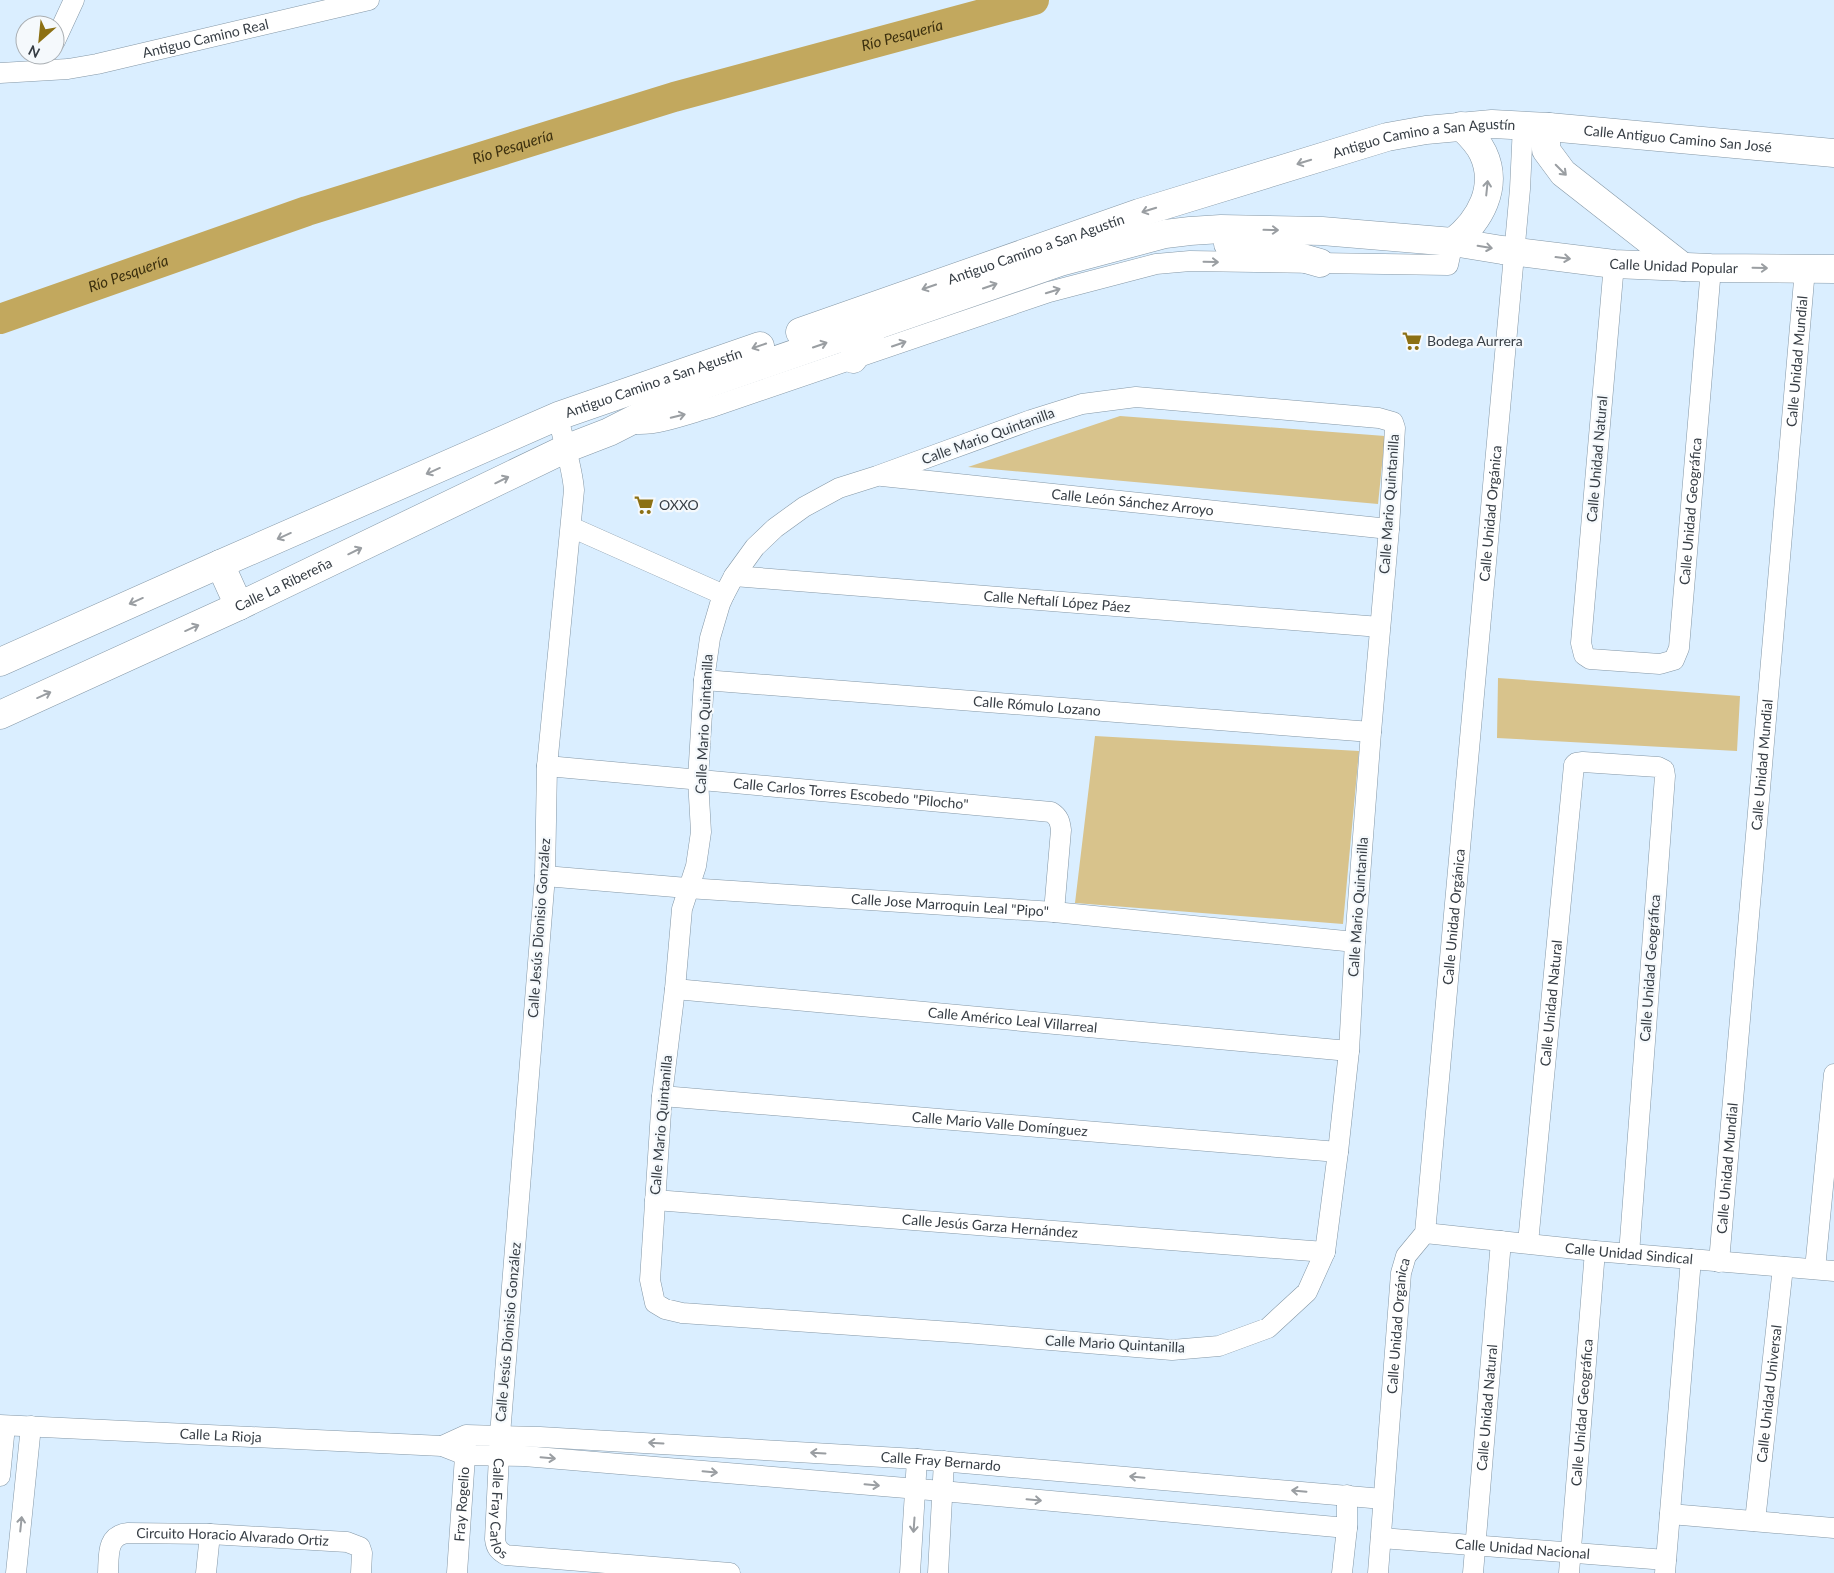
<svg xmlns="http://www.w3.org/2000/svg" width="1834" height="1573" viewBox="0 0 1834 1573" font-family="Lato,sans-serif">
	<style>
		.green { fill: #d8c38c }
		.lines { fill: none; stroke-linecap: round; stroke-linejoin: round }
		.river { stroke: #c2a85e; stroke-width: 30 }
		.street-casing { stroke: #8497a6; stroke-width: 21 }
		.secondary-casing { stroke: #8497a6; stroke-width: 29 }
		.street { stroke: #fff; stroke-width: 20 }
		.secondary { stroke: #fff; stroke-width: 28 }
		.oneway { stroke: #9a9ea2 }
		.labels { text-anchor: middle; stroke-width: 4.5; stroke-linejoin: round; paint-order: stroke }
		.street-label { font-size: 14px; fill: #363d44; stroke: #f5f9fc }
		.poi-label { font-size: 14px; fill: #363d44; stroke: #f5f9fc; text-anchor: start }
		.water-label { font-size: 15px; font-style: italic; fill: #3b2f0e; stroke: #f5f9fc }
	</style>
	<rect width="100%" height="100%" fill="#daeeff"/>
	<path class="green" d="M1120,416L1385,436L1378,504L968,467Z
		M1498,678L1740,696L1737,751L1497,738Z
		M1095,736L1359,751L1343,924L1075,903Z"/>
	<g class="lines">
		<path class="river" id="s1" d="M0,319L307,211L674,97L1034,0"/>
		<defs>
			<g id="street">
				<path d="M55,41L74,0"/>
				<path id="s2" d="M0,73L68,69L97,64L369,0"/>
				<path id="s3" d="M1614,264L1581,643L1584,655L1590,659L1660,664L1674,660L1679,648L1711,268"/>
				<path d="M1136,397L1379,418L1393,422L1395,428L1389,529L1371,732L1355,942L1349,1051L1338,1152L1325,1252L1307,1292L1268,1328L1219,1346L1172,1350L966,1333L682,1313L665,1309L655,1303L650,1280L662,1096L675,989L682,909L696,866L701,832L698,779L704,680L710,638L720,604L724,595L734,576L755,547L775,528L804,507L839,488L877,476L1031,420L1082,404Z"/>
				<path id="s4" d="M558,416C563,441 572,465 574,490L547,766L545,876L500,1435L495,1539C496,1548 499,1551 506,1555L730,1573"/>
				<path d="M637,424C658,425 688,414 709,408L1049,292L1156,264L1190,261L1448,265L1453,242"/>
				<path id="s5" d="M882,476L1389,529"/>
				<path d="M571,527L724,595"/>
				<path id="s6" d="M734,576L1380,627"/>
				<path id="s7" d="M704,680L1371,732"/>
				<path id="s8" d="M547,766L1051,812C1059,817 1060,822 1061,830L1054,912"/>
				<path id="s9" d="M545,876L687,888L1054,912L1355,942"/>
				<path id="s10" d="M675,989L1349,1051"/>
				<path id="s11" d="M662,1096L1338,1152"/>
				<path id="s12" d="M655,1200L1325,1252"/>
				<path id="s13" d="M1425,1233L1595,1251L1834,1271"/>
				<path id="s14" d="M1528,1243L1574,765L1576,763L1583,762L1658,767L1664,770L1665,776L1629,1254"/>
				<path id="s15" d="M1719,1262L1805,269"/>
				<path d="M1815,1269L1834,1074"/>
				<path id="s16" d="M0,1425L442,1446L465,1455L524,1456L942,1491L1347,1528"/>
				<path id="s17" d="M442,1446L466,1435L540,1437L917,1459L1383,1499"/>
				<path d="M0,1476L5,1426"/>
				<path d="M1670,1514L1834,1528"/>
				<path id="s18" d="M1755,1521L1783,1267"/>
				<path id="s19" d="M1381,1538L1666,1560"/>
				<path d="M16,1573L31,1426"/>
				<path id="s20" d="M108,1573C109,1556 106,1535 128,1533L210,1534L347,1542L360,1547L362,1553L361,1573"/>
				<path d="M206,1573L210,1534"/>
				<path id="s21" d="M457,1573L466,1442"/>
				<path d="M910,1573L917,1459"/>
				<path d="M938,1573L944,1461"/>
				<path d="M1342,1573L1347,1528V1495"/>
				<path id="s22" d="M1378,1573L1401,1273L1406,1256L1425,1233L1520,189L1523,125"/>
				<path id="s23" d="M1473,1573L1501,1241"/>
				<path id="s24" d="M1569,1573L1595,1251"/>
				<path d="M1665,1573L1691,1259"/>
			</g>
			<g id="secondary">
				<path d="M1549,127L1546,138V150L1563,173L1683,267"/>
				<path d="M1453,242C1480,221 1499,187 1483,153C1478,142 1469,134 1461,126"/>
				<path d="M1228,244L1285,253L1320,263"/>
				<path id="s25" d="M800,332L1139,213L1387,137L1426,130L1492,124L1549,127L1834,153"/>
				<path d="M853,359L875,326"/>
				<path d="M220,564L239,606"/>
				<path id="s26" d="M0,662L220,564L558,416L760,346"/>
				<path id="s27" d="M0,715L239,606L565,449L609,432L666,403L704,385L1060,262L1165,234L1190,231L1221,229L1322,231L1453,242L1502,250L1614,264L1711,268L1834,269"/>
			</g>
		</defs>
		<use href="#street" class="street-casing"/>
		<use href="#secondary" class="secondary-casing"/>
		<use href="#street" class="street"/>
		<use href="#secondary" class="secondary"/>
	</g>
	<defs><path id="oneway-shaft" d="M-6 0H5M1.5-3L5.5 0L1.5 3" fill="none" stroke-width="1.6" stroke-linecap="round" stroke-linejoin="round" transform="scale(1.25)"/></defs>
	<g class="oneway">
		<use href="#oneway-shaft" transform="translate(1304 162) rotate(163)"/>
		<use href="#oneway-shaft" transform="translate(1561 170) rotate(45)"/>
		<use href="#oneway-shaft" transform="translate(1487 188) rotate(-84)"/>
		<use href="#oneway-shaft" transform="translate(1149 210) rotate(163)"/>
		<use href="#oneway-shaft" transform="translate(1271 230) rotate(1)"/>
		<use href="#oneway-shaft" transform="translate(1485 247) rotate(9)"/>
		<use href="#oneway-shaft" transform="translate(1563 258) rotate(7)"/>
		<use href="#oneway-shaft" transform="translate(1211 262) rotate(1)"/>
		<use href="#oneway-shaft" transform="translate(1760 268) rotate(1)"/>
		<use href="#oneway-shaft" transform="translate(990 286) rotate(-19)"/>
		<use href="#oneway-shaft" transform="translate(929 287) rotate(161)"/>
		<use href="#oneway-shaft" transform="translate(1053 291) rotate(-17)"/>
		<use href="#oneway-shaft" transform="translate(899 344) rotate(-19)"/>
		<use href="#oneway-shaft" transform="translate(820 345) rotate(-19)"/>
		<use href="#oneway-shaft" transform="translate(759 346) rotate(161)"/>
		<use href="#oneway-shaft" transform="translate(678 416) rotate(-14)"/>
		<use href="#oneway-shaft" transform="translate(433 471) rotate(156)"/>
		<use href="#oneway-shaft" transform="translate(502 480) rotate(-26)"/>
		<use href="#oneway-shaft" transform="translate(284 536) rotate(156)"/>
		<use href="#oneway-shaft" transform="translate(355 551) rotate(-26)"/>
		<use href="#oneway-shaft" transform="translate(136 601) rotate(156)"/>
		<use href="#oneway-shaft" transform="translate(192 628) rotate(-24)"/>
		<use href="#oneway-shaft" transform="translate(44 695) rotate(-24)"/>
		<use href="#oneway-shaft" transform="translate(656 1443) rotate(-177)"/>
		<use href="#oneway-shaft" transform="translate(818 1453) rotate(-177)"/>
		<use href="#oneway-shaft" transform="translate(548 1458) rotate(5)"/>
		<use href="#oneway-shaft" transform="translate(710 1472) rotate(5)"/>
		<use href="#oneway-shaft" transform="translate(1137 1477) rotate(-175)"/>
		<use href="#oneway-shaft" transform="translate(872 1485) rotate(5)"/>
		<use href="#oneway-shaft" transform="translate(1299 1491) rotate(-175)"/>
		<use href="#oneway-shaft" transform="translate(1034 1500) rotate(5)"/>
		<use href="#oneway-shaft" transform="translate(21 1524) rotate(-84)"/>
		<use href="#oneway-shaft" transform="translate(914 1525) rotate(94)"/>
	</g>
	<defs>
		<symbol id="supermarket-bare" viewBox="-9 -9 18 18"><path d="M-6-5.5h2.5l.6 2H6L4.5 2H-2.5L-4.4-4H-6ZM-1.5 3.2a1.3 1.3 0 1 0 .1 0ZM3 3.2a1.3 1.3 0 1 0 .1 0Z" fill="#8c7013" stroke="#f5f9fc" stroke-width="2.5" paint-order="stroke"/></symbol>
	</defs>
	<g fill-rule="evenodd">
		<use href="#supermarket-bare" x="1398" y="327" width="28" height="28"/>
		<use href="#supermarket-bare" x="630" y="491" width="28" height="28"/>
	</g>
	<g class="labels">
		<g class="street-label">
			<text dy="5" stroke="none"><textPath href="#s2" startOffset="209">Antiguo Camino Real</textPath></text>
			<text dy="5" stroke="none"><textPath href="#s25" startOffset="911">Calle Antiguo Camino San José</textPath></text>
			<text dy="5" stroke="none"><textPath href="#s25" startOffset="655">Antiguo Camino a San Agustín</textPath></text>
			<text dy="5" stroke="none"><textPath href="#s25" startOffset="250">Antiguo Camino a San Agustín</textPath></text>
			<text dy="5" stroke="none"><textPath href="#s27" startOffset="1774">Calle Unidad Popular</textPath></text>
			<text dy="5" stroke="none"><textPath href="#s15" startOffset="904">Calle Unidad Mundial</textPath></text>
			<text dy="5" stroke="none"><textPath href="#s26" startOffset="711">Antiguo Camino a San Agustín</textPath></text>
			<text transform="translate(988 436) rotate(-20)" y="5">Calle Mario Quintanilla</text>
			<text transform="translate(1597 459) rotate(-85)" y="5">Calle Unidad Natural</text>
			<text dy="5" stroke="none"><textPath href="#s5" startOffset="252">Calle León Sánchez Arroyo</textPath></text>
			<text transform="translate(1389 504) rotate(-86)" y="5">Calle Mario Quintanilla</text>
			<text dy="5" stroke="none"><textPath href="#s3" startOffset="635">Calle Unidad Geográfica</textPath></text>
			<text dy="5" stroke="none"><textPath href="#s22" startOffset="1071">Calle Unidad Orgánica</textPath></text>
			<text dy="5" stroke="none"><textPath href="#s27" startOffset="312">Calle La Ribereña</textPath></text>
			<text dy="5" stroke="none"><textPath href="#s6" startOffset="324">Calle Neftalí López Páez</textPath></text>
			<text dy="5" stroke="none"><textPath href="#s7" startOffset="334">Calle Rómulo Lozano</textPath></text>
			<text transform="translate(704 724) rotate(-87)" y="5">Calle Mario Quintanilla</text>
			<text dy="5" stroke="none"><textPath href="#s15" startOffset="499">Calle Unidad Mundial</textPath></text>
			<text dy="5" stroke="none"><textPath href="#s8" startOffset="305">Calle Carlos Torres Escobedo "Pilocho"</textPath></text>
			<text dy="5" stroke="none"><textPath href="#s9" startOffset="406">Calle Jose Marroquin Leal "Pipo"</textPath></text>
			<text transform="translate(1358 907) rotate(-86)" y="5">Calle Mario Quintanilla</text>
			<text dy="5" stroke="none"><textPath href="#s22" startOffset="666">Calle Unidad Orgánica</textPath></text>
			<text transform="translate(539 928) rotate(-86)" y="5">Calle Jesús Dionisio González</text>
			<text transform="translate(1650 968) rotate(-86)" y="5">Calle Unidad Geográfica</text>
			<text dy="5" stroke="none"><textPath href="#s14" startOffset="241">Calle Unidad Natural</textPath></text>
			<text dy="5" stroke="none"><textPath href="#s10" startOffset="339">Calle Américo Leal Villarreal</textPath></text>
			<text dy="5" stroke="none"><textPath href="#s11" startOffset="339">Calle Mario Valle Domínguez</textPath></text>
			<text transform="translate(661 1125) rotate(-85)" y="5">Calle Mario Quintanilla</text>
			<text dy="5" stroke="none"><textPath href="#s15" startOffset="94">Calle Unidad Mundial</textPath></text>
			<text dy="5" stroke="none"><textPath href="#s12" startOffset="336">Calle Jesús Garza Hernández</textPath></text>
			<text dy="5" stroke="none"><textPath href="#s13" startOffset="205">Calle Unidad Sindical</textPath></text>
			<text dy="5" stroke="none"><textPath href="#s22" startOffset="248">Calle Unidad Orgánica</textPath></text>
			<text transform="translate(508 1332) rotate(-85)" y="5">Calle Jesús Dionisio González</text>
			<text transform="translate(1115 1344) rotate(3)" y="5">Calle Mario Quintanilla</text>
			<text dy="5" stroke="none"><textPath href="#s18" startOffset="128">Calle Unidad Universal</textPath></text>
			<text dy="5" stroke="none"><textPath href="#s23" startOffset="166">Calle Unidad Natural</textPath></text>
			<text dy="5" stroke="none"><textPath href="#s24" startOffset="161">Calle Unidad Geográfica</textPath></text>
			<text dy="5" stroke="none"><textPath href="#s16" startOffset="221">Calle La Rioja</textPath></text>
			<text dy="5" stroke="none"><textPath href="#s17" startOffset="502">Calle Fray Bernardo</textPath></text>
			<text dy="5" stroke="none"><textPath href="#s4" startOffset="1098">Calle Fray Carlos</textPath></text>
			<text dy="5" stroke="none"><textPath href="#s21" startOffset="69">Fray Rogelio</textPath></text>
			<text dy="5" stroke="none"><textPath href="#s20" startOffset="155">Circuito Horacio Alvarado Ortiz</textPath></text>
			<text dy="5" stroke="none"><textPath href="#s19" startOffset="142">Calle Unidad Nacional</textPath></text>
		</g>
		<g class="poi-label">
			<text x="1427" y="346">Bodega Aurrera</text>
			<text x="659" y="510">OXXO</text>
		</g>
		<g class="water-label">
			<text dy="5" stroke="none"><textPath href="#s1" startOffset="946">Río Pesquería</textPath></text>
			<text dy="5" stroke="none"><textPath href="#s1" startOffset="541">Río Pesquería</textPath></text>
			<text dy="5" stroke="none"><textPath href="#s1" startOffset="136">Río Pesquería</textPath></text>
		</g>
	</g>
	<g transform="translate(40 40) rotate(207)"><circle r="24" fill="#f5f9fc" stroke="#a9aeb2"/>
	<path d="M0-4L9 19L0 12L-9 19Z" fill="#8c7013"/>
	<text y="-8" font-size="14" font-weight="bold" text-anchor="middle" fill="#363d44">N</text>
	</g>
</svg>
